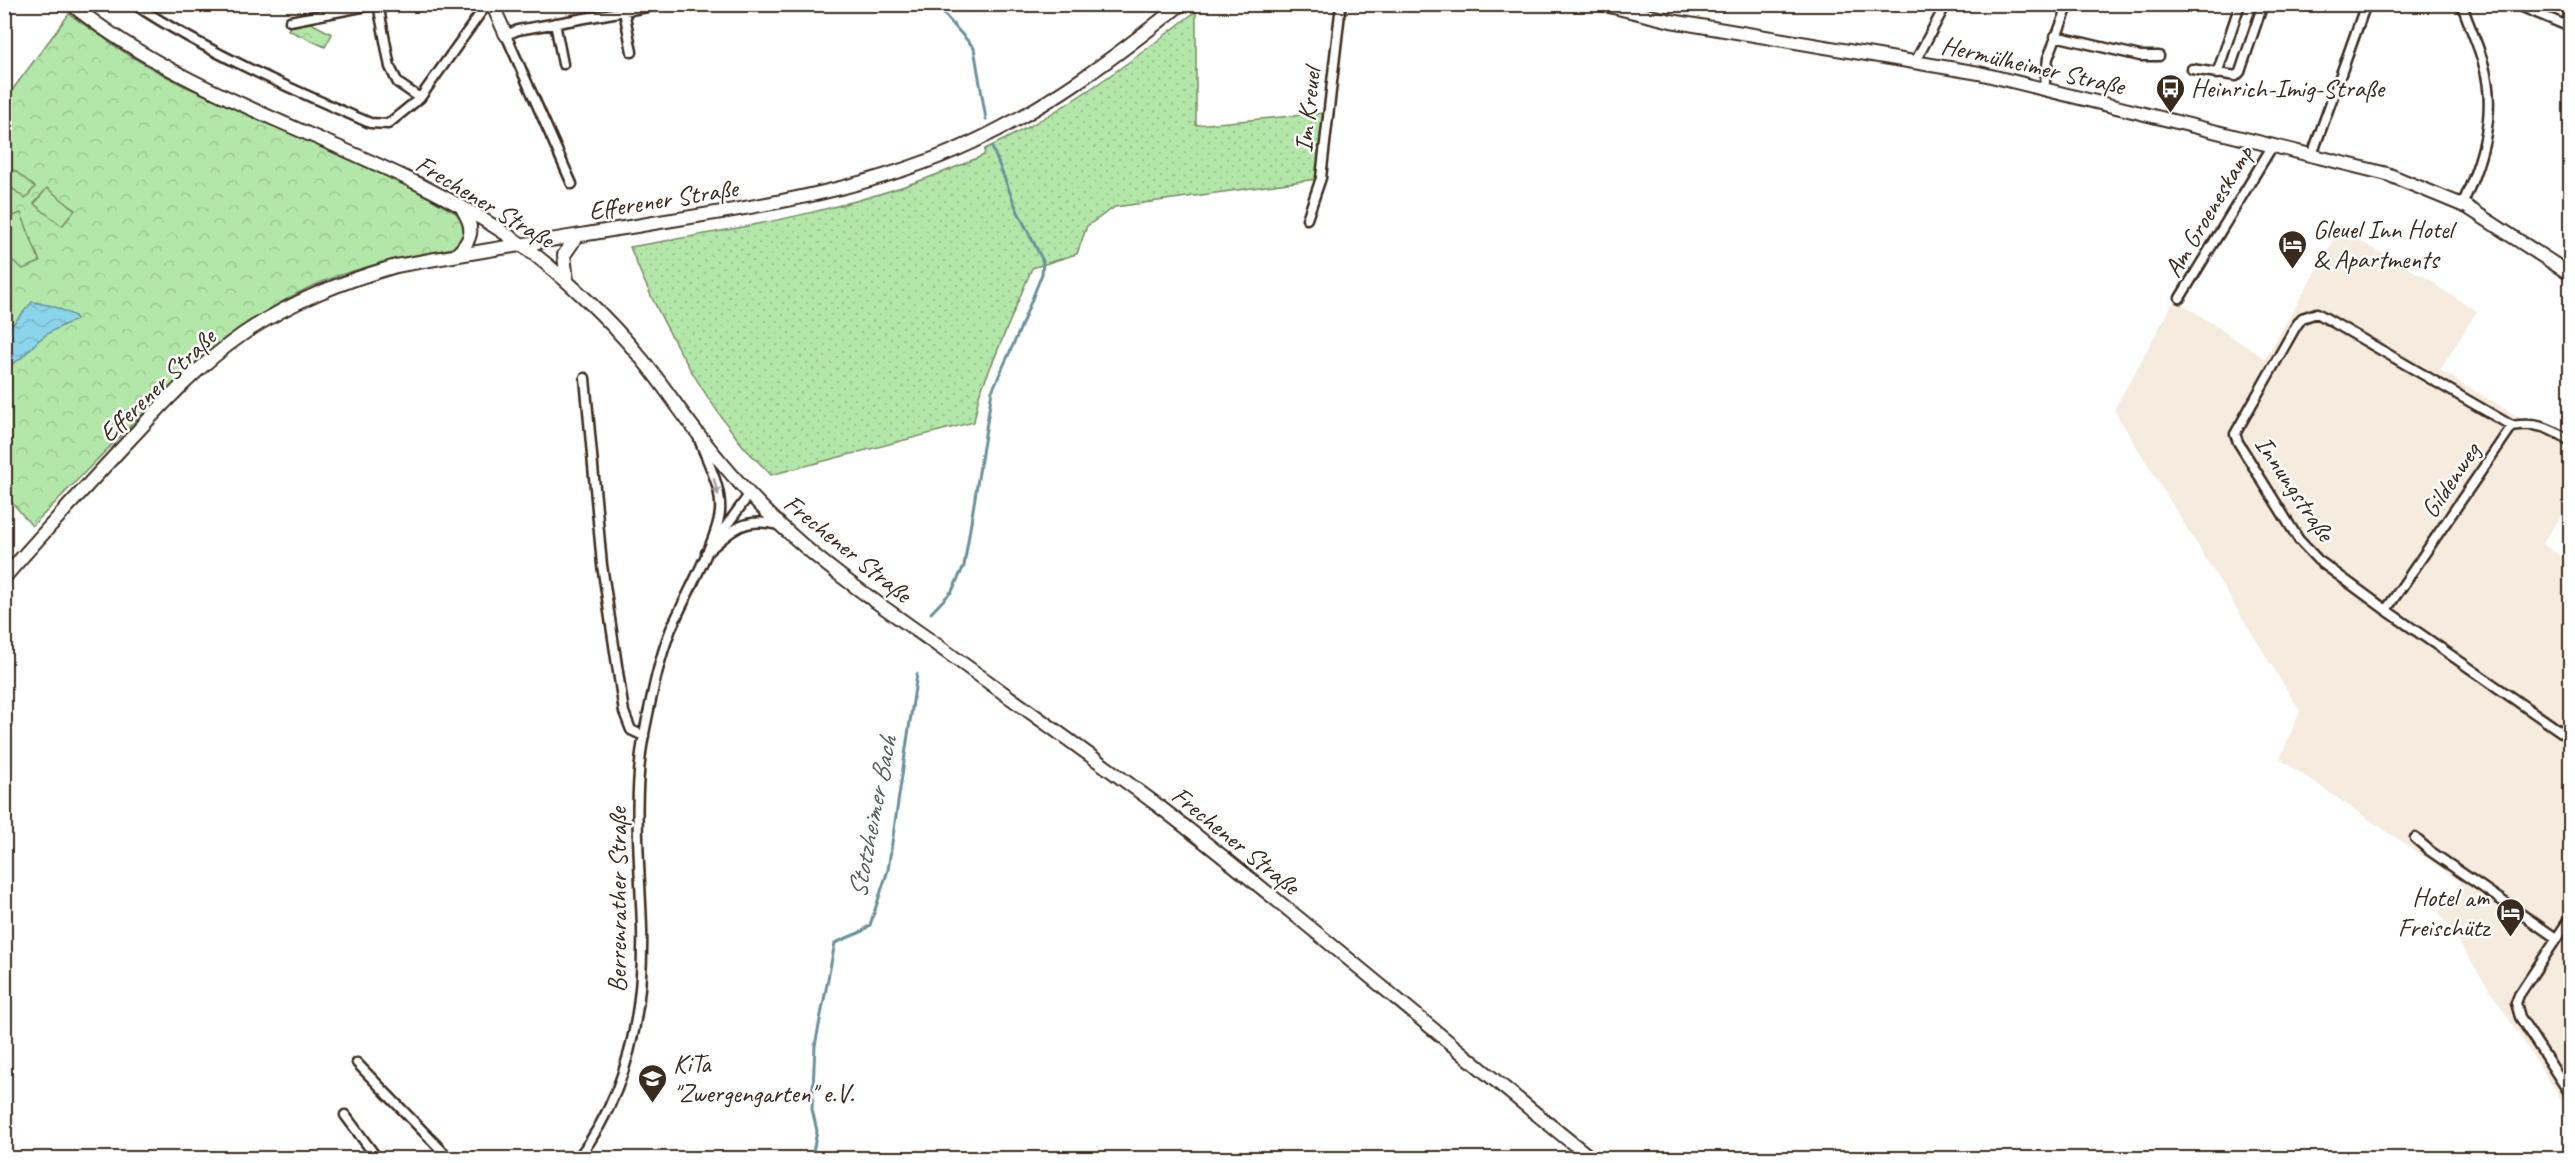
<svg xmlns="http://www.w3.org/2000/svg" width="2575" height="1163" font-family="Caveat,sans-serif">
<defs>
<pattern id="grass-dots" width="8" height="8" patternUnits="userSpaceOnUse" patternTransform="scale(1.5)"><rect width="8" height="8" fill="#b3e7a9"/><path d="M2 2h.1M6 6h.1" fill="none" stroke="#9bc691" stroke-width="1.8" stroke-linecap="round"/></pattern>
<pattern id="park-crowns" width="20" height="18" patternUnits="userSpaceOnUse" patternTransform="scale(1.5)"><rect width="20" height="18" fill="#b3e7a9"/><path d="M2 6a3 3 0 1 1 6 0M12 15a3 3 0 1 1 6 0" fill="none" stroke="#9bc691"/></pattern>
<pattern id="water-waves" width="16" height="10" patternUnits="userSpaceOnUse" patternTransform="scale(1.5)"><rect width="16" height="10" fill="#8bd5ec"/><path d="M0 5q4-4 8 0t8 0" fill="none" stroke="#79b7ca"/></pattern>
</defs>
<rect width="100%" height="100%" fill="#fff"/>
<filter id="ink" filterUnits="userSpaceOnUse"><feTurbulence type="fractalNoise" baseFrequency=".0167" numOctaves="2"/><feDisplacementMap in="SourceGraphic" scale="12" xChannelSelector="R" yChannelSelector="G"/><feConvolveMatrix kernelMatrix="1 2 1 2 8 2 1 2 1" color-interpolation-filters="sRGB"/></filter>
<g filter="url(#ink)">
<path fill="#f5ebde" d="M2340 230 2437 284 2436 286 2477 311 2440 370 2570 448V503L2542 544 2570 562V1113L2439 912 2461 882 2280 759 2300 711 2114 410 2175 299 2265 359Z"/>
<path fill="url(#grass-dots)" stroke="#778864" stroke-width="1.5" d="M1196 11V125L1323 113 1317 179 1115 207 1087 226 1077 254 1032 268 979 395 974 422 771 475C761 464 748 453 739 441 695 384 656 314 630 247 751 227 872 206 984 155L985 149C1062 113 1130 63 1196 11Z"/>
<path fill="url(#park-crowns)" stroke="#778864" stroke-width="1.5" d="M69 14 130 56 182 85 397 180 456 213C468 222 466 233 460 245L453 248C403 258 355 266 308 288 204 338 114 445 32 526L5 494 4 101Z
M309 22 332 34 325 47 288 30 290 26Z"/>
<path fill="#b3e7a9" stroke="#778864" stroke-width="1.5" d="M14 170 35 187 25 199 5 182Z
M47 188 75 210 62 226 34 204Z
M21 213 40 262 23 269 8 257H4L5 219Z"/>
<path fill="url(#water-waves)" stroke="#6b919a" stroke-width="1.5" d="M32 302 53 306 75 316 76 320C63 325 49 331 38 341 26 352 21 362 5 367V328L14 323Z"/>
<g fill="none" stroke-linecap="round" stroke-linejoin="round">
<path stroke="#6b919a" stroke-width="3" d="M935 4 974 48 986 119
M931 613 952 591 964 566 992 391 1018 334 1042 274 1043 261 1017 210 992 147
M812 1158 817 1131 812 1109 815 1046 835 943 861 932 870 925 888 870 917 674"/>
<defs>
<path id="street" d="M134 4C208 53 289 88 370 123L388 124 420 98 487 4
M378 4 390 67 398 83 420 98
M2462 4C2468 25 2479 45 2484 66 2497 114 2482 161 2462 205
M2515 4 2570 27
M624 11 632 52
M290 21 377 4
M555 23 563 64
M2055 36 2140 56H2159
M1915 62 1946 4
M2192 69 2236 76 2240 72 2263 4
M2217 74 2240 4
M2044 89 2048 58 2069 4
M2312 155 2366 4
M572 184 506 35 518 30 664 4
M1307 219 1321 178 1341 4
M2180 298 2273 145
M585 378 602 565 624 712 631 730 644 736
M2512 426 2317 313 2302 318 2296 326 2235 434 2238 442 2299 540 2318 560 2386 610 2570 738
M715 541 749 495
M706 553C731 531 743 516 778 525
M2386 610 2512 426C2537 422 2550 428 2570 441
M2415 838 2430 851 2556 938
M2570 918 2519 995 2516 1003 2520 1017 2570 1094
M357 1063 449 1158
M345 1115 377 1158
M578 1158C629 1092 644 1010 642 928 640 863 632 798 644 734 651 700 658 661 671 629 684 599 717 541 720 512 722 486 707 462 699 439"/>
<path id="secondary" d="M71 4C205 113 382 145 522 245 563 275 609 319 641 358 662 383 679 410 699 435 731 476 766 514 805 547 847 583 892 613 937 645 1010 698 1084 750 1156 804 1304 918 1445 1042 1591 1158
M492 4 506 35
M1601 4 1671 21 1979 73 2387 174 2467 207 2570 274
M456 255C472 240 475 229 463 210
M567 281 564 255 577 236
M4 578C42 534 81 492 121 449 159 408 197 366 243 334 292 301 341 282 396 266 486 250 576 236 666 221 770 205 877 187 973 142 1048 107 1117 56 1181 4"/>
</defs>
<use href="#street" stroke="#3b2a1e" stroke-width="13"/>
<use href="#secondary" stroke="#3b2a1e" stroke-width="16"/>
<use href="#street" stroke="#fff" stroke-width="8"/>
<use href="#secondary" stroke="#fff" stroke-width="12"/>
</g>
<defs><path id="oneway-solid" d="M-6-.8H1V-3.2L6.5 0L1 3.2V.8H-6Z" transform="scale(1.5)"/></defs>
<use fill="#a79f9a" href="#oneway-solid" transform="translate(716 487) rotate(75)"/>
</g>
<defs>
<symbol id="bus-pin" viewBox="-11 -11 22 30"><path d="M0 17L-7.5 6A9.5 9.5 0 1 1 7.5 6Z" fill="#3b2a1e" stroke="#fff"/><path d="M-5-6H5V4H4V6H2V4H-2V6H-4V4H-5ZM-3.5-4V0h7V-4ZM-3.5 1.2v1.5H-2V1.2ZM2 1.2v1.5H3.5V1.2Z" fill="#fff"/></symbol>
<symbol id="hotel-pin" viewBox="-11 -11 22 30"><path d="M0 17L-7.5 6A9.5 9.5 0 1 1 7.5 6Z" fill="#3b2a1e" stroke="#fff"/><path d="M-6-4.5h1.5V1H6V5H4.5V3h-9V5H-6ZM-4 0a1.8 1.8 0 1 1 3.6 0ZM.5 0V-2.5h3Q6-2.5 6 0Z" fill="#fff"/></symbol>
<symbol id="school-pin" viewBox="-11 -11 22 30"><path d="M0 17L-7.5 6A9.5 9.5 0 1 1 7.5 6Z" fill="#3b2a1e" stroke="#fff"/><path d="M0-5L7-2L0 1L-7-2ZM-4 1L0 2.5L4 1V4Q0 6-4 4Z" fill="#fff"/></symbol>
</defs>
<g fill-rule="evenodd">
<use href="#bus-pin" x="2154" y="72" width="33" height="45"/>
<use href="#hotel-pin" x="2276" y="228" width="33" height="45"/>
<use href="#hotel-pin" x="2494" y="896" width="33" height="45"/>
<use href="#school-pin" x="636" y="1062" width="33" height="45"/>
</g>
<g text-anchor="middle" stroke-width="5" stroke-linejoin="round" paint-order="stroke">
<g font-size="26" fill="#3b2a1e" stroke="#fff">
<text transform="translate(2033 65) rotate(13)" y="9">Hermülheimer Straße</text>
<text transform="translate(1307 110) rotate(-84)" y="9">Im Kreuel</text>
<text transform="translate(663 199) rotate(-9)" y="9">Efferener Straße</text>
<text transform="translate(485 201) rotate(31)" y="9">Frechener Straße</text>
<text transform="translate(2208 211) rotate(-59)" y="9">Am Groeneskamp</text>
<text transform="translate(157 385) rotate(-44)" y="9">Efferener Straße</text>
<text transform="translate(2450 480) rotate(-56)" y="9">Gildenweg</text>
<text transform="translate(2295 488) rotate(56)" y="9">Innungstraße</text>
<text transform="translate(848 548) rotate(39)" y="9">Frechener Straße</text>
<text transform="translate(1236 840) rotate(39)" y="9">Frechener Straße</text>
<text transform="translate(617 900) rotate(-90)" y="9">Berrenrather Straße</text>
</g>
<g font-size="26" fill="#3b2a1e" stroke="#fff" text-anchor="start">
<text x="2191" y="97">Heinrich-Imig-Straße</text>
<text x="2313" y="238">Gleuel Inn Hotel<tspan x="2313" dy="30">&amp; Apartments</tspan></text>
<text x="2489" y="906" text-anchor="end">Hotel am<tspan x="2489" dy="30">Freischütz</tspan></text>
<text x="673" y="1072">KiTa<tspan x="673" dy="30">"Zwergengarten" e.V.</tspan></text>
</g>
<g font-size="27" font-style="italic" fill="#535d5c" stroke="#fff">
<text transform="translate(872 817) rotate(-79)" y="9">Stotzheimer Bach</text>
</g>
</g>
<rect width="2575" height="1163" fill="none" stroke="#fff" stroke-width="24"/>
<rect x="12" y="12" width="2551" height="1139" fill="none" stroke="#3b2a1e" stroke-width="2" filter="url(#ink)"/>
</svg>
